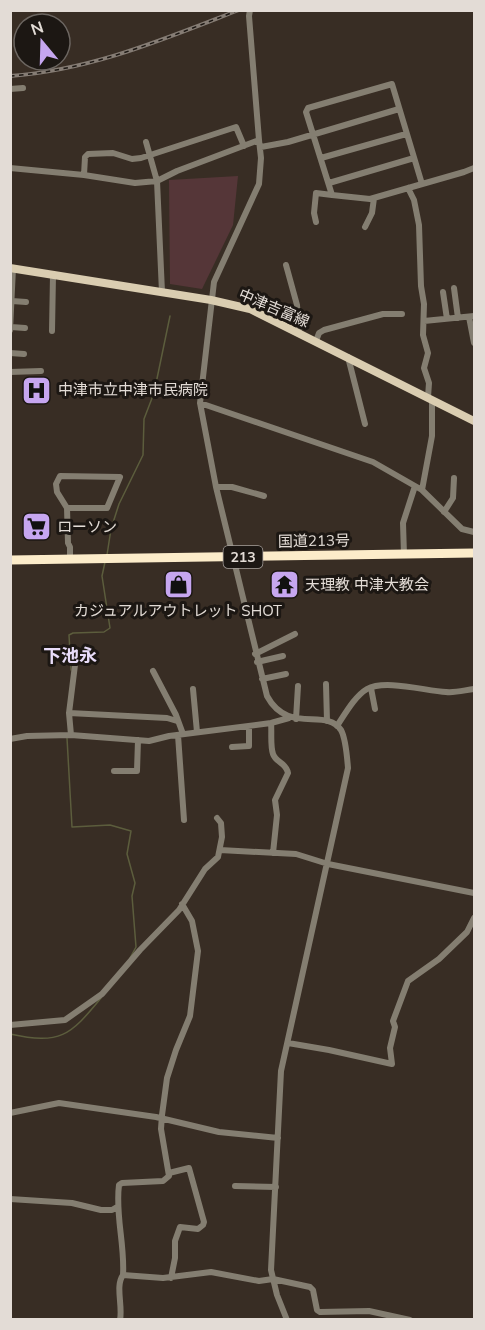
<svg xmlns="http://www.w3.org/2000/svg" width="485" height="1330" font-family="Mulish,'Noto Sans JP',sans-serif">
<rect width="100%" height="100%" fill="#382d24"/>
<path fill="#553638" d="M238 176 233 225 202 289 170 284 169 180Z"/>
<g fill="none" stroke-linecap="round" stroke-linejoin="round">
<path stroke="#5c5d3d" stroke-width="1.5" d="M107 555 111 529 119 504 143 455 144 419 154 393 170 316
M71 670 69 635 73 633 104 632 110 628 102 576 105 562
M67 738 72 827 110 825 131 831 127 854 135 883 132 896 136 947 130 958
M10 1034C60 1045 70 1036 101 998"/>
<path stroke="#847e71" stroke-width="6" d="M250 10 249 16 259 140 261 158 259 184 214 282 200 403 216 487 267 696C288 735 326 707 341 730 346 739 347 757 348 768L281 1071 271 1270 277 1295 287 1320
M10 89 23 88
M146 142 157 181 177 171 259 140
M261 147 288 142 399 109
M321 158 406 134
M10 168 84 175 135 183 157 181 162 292
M84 175 85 157 88 154 113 153 132 159 141 158 236 127 244 146
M329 183 414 158
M422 184 392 84 308 108 306 112 332 195 370 199 464 172 474 168
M408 188 414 200 419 225 421 286 424 304 423 335 428 353 424 368 429 383 428 397
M316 222 314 213 316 193 332 195
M365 227 372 213 374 198
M286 265 297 305 299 333
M454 288 458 318
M443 292 447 319
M12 301 26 302
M469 317 474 343
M424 321 474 316
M11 327 25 328
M10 330 13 268
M52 331 53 275
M316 341 319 333 324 330 383 314H402
M10 353 24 354
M348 357 365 424
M10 372 41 371
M200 403 373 462 422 490 462 529 474 532
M216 487H232L264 496
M422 490 432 436V400
M67 508H107L120 477 60 476 56 484 57 492 67 508 68 543 70 547V559
M444 512 453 498 454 478
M404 555 403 523 415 486
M255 654 295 634
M257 662 283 656
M153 671 176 715 183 734
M262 679 286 674
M326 684 327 721
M371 688 375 709
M193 689 197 732
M69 713 75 665
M296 719 298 686
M271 723C272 732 270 745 273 754 276 763 286 762 288 773L275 800 277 815 273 853
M337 726C345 714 355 696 367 689 385 679 426 691 446 692 456 693 465 690 474 689
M71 735 69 713 167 718 177 721
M178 735 184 820
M10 739 27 736 71 735 149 741 169 736 271 723 289 718
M232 747 249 746V726
M114 771H137L138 740
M220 850 296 854 328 864 474 893
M10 1025 65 1020 102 994 140 950 179 910 205 869 218 857 222 837 221 823 217 818
M288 1043 329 1050 392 1064 390 1048 395 1027 393 1021 408 981 439 959 467 932 474 918
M10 1113 59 1103 156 1117 219 1132 278 1138
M169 1173 189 1168 204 1222 203 1225 198 1229 180 1227 175 1241V1258L171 1278
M235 1186 276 1187
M10 1199 72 1203 101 1210H112L117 1207
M123 1275C125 1244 115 1215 119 1185L122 1183 163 1181 169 1176 161 1129 162 1115 167 1078 176 1050 190 1016 198 951 192 921 182 904
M120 1320C123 1306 115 1286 123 1275L163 1278 211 1272 259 1281 273 1279 310 1287 313 1290 317 1310 320 1312 369 1311 410 1320"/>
<path stroke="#dacdb1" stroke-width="8" d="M10 268 211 300 250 309 474 421"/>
<path stroke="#fcecca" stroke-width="9" d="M10 560 474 553"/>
<defs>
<path id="rail" d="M10 76C92 70 164 39 239 10"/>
</defs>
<use href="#rail" stroke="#857c74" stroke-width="4"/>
<use href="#rail" stroke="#1c1713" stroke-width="1.5" stroke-dasharray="4.5" stroke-linecap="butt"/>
</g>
<defs>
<symbol id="hospital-square" viewBox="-11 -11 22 22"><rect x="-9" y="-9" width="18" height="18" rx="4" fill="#c6a6f0" stroke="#1c1713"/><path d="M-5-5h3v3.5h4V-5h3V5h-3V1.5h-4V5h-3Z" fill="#111"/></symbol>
<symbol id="supermarket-square" viewBox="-11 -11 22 22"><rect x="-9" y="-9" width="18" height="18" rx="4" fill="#c6a6f0" stroke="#1c1713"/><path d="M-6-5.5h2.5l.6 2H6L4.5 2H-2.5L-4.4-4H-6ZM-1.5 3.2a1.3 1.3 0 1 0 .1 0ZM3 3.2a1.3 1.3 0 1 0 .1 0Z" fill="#111"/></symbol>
<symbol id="shop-square" viewBox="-11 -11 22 22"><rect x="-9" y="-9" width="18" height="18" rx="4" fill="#c6a6f0" stroke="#1c1713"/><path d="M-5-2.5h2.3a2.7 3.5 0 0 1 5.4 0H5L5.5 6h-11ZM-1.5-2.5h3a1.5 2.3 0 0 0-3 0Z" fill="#111"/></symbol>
<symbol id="temple-square" viewBox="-11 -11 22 22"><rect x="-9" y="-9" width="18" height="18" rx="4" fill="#c6a6f0" stroke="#1c1713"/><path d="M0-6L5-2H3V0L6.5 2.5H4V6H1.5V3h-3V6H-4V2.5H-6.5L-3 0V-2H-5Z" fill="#111"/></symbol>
</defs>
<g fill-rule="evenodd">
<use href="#hospital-square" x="20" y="374" width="33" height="33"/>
<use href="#supermarket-square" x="20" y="510" width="33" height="33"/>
<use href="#shop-square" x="162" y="568" width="33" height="33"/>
<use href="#temple-square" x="268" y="568" width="33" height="33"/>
</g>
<g text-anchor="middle" stroke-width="6" stroke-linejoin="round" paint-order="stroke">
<rect fill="#1c1713" stroke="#a7a19c" stroke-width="1.5" x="223.5" y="546" width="39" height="22" rx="4.5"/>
<g font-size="14" font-weight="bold" fill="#e3dcd6">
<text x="243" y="562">213</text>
</g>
<g font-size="15" fill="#e3dcd6" stroke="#1c1713">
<text transform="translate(274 308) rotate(23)" y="5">中津吉富線</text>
<text transform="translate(314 541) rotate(-1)" y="5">国道213号</text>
</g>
<g font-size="15" fill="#e3dcd6" stroke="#1c1713" text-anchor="start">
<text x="58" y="395">中津市立中津市民病院</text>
<text x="57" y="532">ローソン</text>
<text x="305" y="590">天理教 中津大教会</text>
<text x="178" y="616" text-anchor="middle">カジュアルアウトレット SHOT</text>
</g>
<g font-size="18" font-weight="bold" fill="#e8dcf9" stroke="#1c1713">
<text x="70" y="662">下池永</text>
</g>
</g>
<rect width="485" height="1330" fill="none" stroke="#e3dcd6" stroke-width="24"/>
<g transform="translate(42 42) rotate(341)"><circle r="28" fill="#1c1713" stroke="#6c6661" stroke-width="1.5"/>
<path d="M0-4.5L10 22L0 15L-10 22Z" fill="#c6a6f0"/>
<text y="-9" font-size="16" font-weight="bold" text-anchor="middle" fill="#e3dcd6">N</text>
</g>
</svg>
